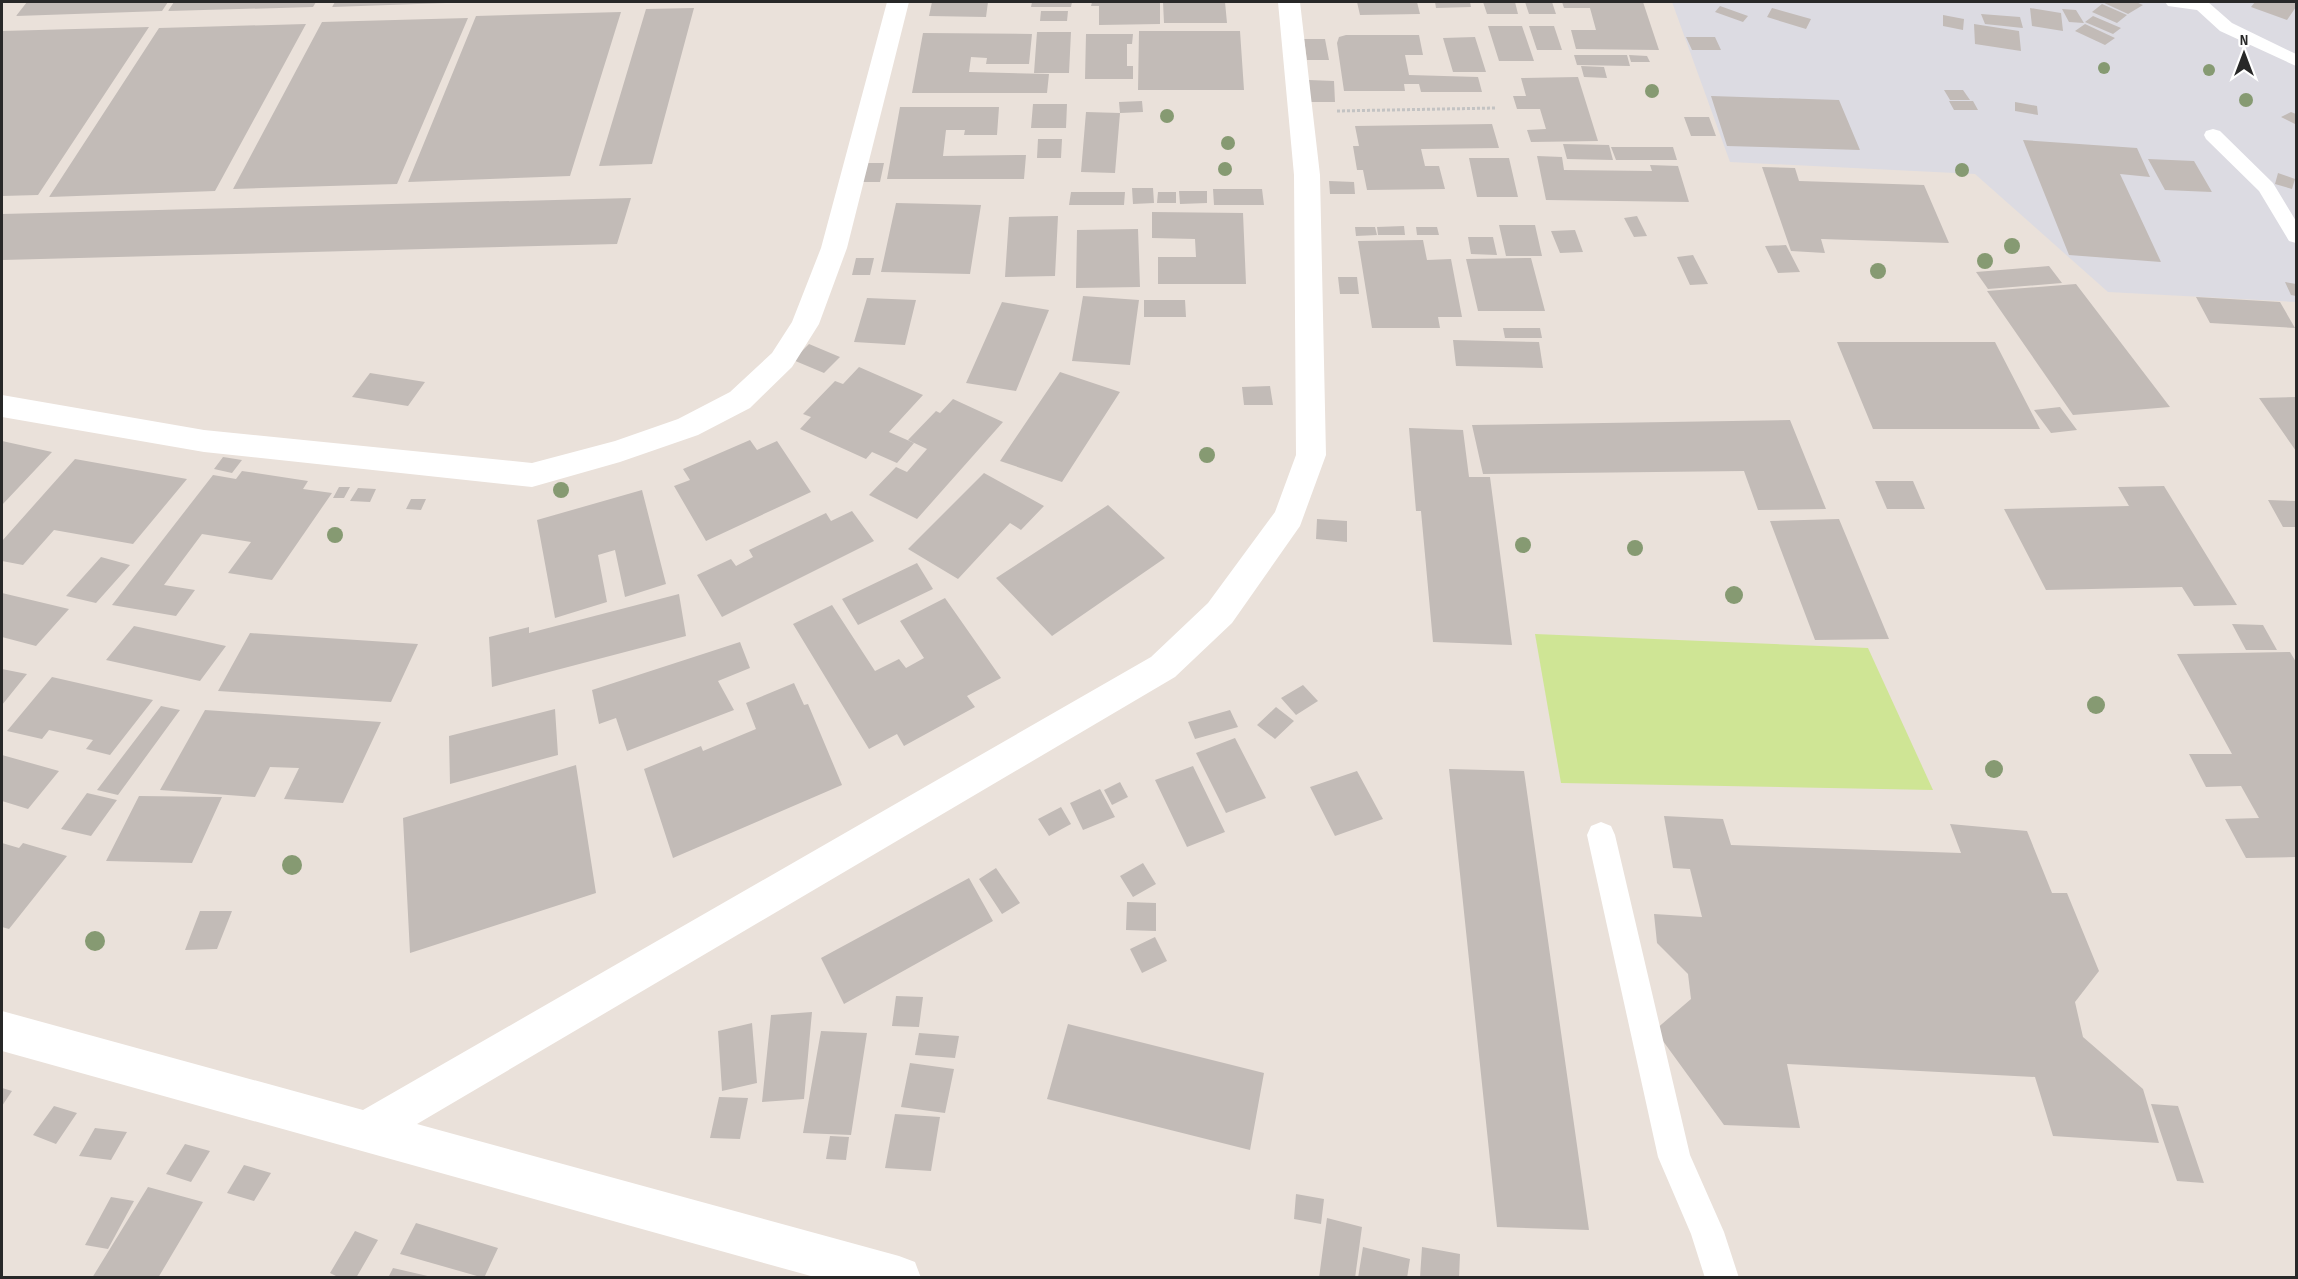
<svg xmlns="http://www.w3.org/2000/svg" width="2298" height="1279" font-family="'Sofia Sans Condensed',sans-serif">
<rect width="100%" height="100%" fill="#eae1da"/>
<path fill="#dcdbe2" d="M1672 2H2296V302L2108 292 1975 174 1730 162Z"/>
<path fill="#cfe595" d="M1535 634 1868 648 1933 790 1561 783Z"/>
<path fill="#c2bbb7" d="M27 2H168L162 11 16 16Z
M174 2H316L313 7 168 11Z
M335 2H445L446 3 332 7Z
M932 2H988L986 17 929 16Z
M1032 2H1072L1071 7H1031Z
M1092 2H1160V24L1099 25V6H1091Z
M1163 2H1225L1227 23H1164Z
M1357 2H1417L1420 14 1360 15Z
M1435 2H1470L1471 7 1436 8Z
M1483 2H1515L1518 14H1487Z
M1525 2H1552L1556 14H1529Z
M1562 2H1643L1659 50 1576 49 1571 30H1596L1590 8H1564Z
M2102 2H2136L2143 5 2128 14Z
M2255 2H2295L2296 7 2287 20 2251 7Z
M2102 4 2127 15 2117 23 2092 12Z
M1720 6 1748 16 1743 22 1715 12Z
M694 8 652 164 599 166 646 9Z
M1772 8 1811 19 1806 29 1767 17Z
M2030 8 2061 13 2063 31 2032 26Z
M2062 9 2076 10 2084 23 2069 22Z
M1041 11H1068L1067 21H1040Z
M621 12 570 176 408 182 476 16Z
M1981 14 2020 17 2023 28 1985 24Z
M1943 15 1964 19 1963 30 1943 26Z
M2093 16 2121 28 2113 34 2085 22Z
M468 18 397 184 233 189 322 22Z
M306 24 215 191 49 197 159 28Z
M1974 24 2019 31 2021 51 1975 44Z
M2085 24 2115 38 2105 45 2075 31Z
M1488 26H1522L1534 61H1499Z
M1529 26H1554L1562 50H1537Z
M149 27 38 195 2 196V31Z
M1139 31H1240L1244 90H1138Z
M1037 32H1071L1069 73H1034Z
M923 33 1032 34 1029 64H986L987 58 971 57 969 72 1049 74 1047 93H912Z
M1086 34H1133L1132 44H1127V66H1133V79H1085Z
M1346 35H1419L1423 55H1405L1409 75 1478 77 1482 92H1421L1419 84H1404L1405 91H1344L1337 43 1339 37Z
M1475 37 1486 72H1453L1443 38Z
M1686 37H1715L1721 50H1692Z
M1304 39H1325L1329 60H1307Z
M1574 55H1627L1630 66 1577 65Z
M1629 55 1647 56 1650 62H1631Z
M1581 66 1604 67 1607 78 1584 77Z
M1578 77 1598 141 1531 142 1527 130 1546 129 1540 109H1517L1513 96H1526L1521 78Z
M1309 80 1334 81 1335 102H1310Z
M1944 90H1963L1970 100H1950Z
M1711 96 1839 100 1860 150 1727 146Z
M1142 101 1143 112 1120 113 1119 102Z
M1949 101H1973L1978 110H1954Z
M2015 102 2037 106 2038 115 2015 111Z
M1033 104H1067L1066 128H1031Z
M900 107H999L997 135H964L965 130H946L943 156 1026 155 1024 179H887Z
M1086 112 1120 113 1115 173 1081 172Z
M2291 112 2296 114 2295 124 2281 117Z
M1684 117H1709L1716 136H1691Z
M1492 124 1499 148 1421 149 1425 166H1439L1445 189 1367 190 1363 170H1357L1353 146H1359L1355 126Z
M1038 139H1062L1061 158H1037Z
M2023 140 2137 148 2150 177 2120 174 2161 262 2069 255Z
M1563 144 1609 145 1613 160 1567 159Z
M1611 147H1673L1677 160H1616Z
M1537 156 1562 157 1564 170 1652 171 1650 165 1678 166 1689 202 1546 200Z
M1469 158H1509L1518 197H1477Z
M2148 159 2194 161 2212 192 2165 190Z
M863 163H884L880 182H860Z
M1762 167 1795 168 1799 181 1924 185 1949 243 1821 239 1825 253 1791 251Z
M2278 173 2295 179 2292 189 2275 184Z
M1329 181 1354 182 1355 194H1330Z
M1132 188H1153L1154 203 1133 204Z
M1213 189H1262L1264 205H1214Z
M1179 191H1207V203L1180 204Z
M1071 192H1125L1124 205H1069Z
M1158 192H1176V203H1157Z
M631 198 617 244 2 260V214Z
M896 203 981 205 970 274 881 272Z
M1152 212 1243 213 1246 284H1158V257H1196L1195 239 1152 238Z
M1058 216 1055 276 1005 277 1009 217Z
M1637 216 1647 236 1634 237 1624 218Z
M1499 225H1535L1542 256H1506Z
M1404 226 1405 235H1378L1377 227Z
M1355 227H1375L1377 235 1356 236Z
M1416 227H1437L1439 235H1417Z
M1138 229 1140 287 1076 288 1077 230Z
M1575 230 1583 252 1560 253 1551 231Z
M1468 237H1493L1497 255 1471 254Z
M1423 240 1427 260 1451 259 1462 317H1438L1440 328H1372L1358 241Z
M1786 245 1800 272 1778 273 1765 246Z
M1693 255 1708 284 1690 285 1677 257Z
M856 258H874L870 275H852Z
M1531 258 1545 311H1478L1466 259Z
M2049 266 2062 283 1988 289 1976 272Z
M1338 277H1357L1359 294H1340Z
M2285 282 2296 284V296L2291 295Z
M2076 284 2170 407 2073 415 1987 291Z
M1083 296 1139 300 1130 365 1072 361Z
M2196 297 2280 302 2295 328 2210 323Z
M867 298 916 300 905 345 854 342Z
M1144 300H1185L1186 317H1144Z
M1002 302 1049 310 1016 391 966 383Z
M1503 328H1540L1542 338H1505Z
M1453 340 1539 342 1543 368 1456 366Z
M1837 342H1995L2040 429H1873Z
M809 344 840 357 824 373 793 360Z
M859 367 923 395 889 432 914 443 897 463 872 452 866 459 800 429 811 417 803 414 835 381 843 384Z
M1060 372 1120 392 1062 482 1000 461Z
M370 373 425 382 408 406 352 397Z
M1270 386 1273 405H1244L1242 387Z
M2296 397V451L2259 398Z
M953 399 1003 422 917 519 869 495 896 467 907 472 927 449 908 440 936 411 940 413Z
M2060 407 2077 430 2051 433 2034 410Z
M1790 420 1826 509 1758 510 1744 471 1483 474 1472 425Z
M1409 428 1463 430 1469 477H1490L1512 645 1433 642 1421 511H1416Z
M750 440 757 450 777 441 811 492 706 541 674 486 690 480 683 469Z
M2 441 52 452 2 505Z
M223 457 242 460 232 473 214 469Z
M75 459 187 479 133 544 54 530 23 565 2 561V541Z
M242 471 308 481 303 489 332 493 272 580 228 573 251 542 202 534 164 585 195 590 176 616 112 605 213 475 236 479Z
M984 473 1044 506 1021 530 1010 523 958 579 908 549Z
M1875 481H1913L1925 509H1887Z
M2164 486 2237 605 2194 606 2182 587 2046 590 2004 509 2129 506 2118 487Z
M339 487H350L344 498H333Z
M358 488 376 489 370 502 350 501Z
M642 490 666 584 625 597 615 550 598 555 607 602 555 618 537 520Z
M411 499H426L421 510 406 509Z
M2268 500 2296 501V527H2283Z
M1108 505 1165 558 1052 636 996 578Z
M852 511 874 541 722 617 697 575 731 559 736 566 753 557 749 550 826 513 831 521Z
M1317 519 1347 521V542L1316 539Z
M1839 519 1889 639 1815 640 1770 521Z
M101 557 130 565 96 603 66 596Z
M917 563 933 589 858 625 842 599Z
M2 593 69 609 36 646 2 637Z
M679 594 686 636 492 687 489 637 529 627V633Z
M945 598 1001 678 967 696 975 707 904 746 897 734 869 749 793 624 832 605 875 671 899 659 906 668 924 658 900 621Z
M2232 624 2263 625 2277 650H2246Z
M134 626 226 646 200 681 106 660Z
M250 633 418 644 391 702 218 691Z
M740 642 750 668 718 681 734 710 627 751 616 718 599 724 592 690Z
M2290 652 2296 662V857L2246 858 2225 819 2259 818 2241 786 2206 787 2189 754H2232L2177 654Z
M2 669 27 674 2 705Z
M52 677 153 700 110 755 86 749 93 740 49 730 42 739 7 731Z
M794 683 804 705 808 704 842 785 673 858 644 769 701 746 703 751 756 729 746 703Z
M1303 685 1318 701 1296 715 1281 698Z
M161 706 180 710 118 795 97 790Z
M1276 707 1294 721 1275 739 1257 725Z
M555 709 558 755 450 784 449 736Z
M205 710 381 722 343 803 284 799 299 768 270 767 255 797 160 790Z
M1230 710 1238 727 1195 739 1188 722Z
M1235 738 1266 798 1226 813 1196 753Z
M2 755 59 771 28 809 2 801Z
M576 765 596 893 410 953 403 818Z
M1193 766 1225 832 1187 847 1155 780Z
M1449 769 1524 771 1589 1230 1497 1227Z
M1357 771 1383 819 1335 836 1310 787Z
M1120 782 1128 797 1112 805 1104 790Z
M1100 789 1115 817 1083 830 1070 803Z
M87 793 117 800 91 836 61 829Z
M139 796 222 797 192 863 106 861Z
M1061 807 1071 824 1049 836 1038 819Z
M1664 816 1723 819 1731 845 1961 853 1950 824 2027 831 2052 893H2067L2099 971 2075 1002 2083 1037 2143 1089 2159 1143 2053 1136 2035 1077 1787 1064 1800 1128 1724 1125 1655 1030 1691 999 1688 974 1657 943 1654 914 1702 917 1690 869 1673 868Z
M2 843 19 848 23 843 67 856 9 929 2 927Z
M1143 863 1156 884 1133 897 1120 876Z
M996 868 1020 903 1002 914 979 879Z
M969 878 993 921 844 1004 821 958Z
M1127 902 1156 903V931L1126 930Z
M200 911H232L217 949 185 950Z
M1155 937 1167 961 1142 973 1130 949Z
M896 996 923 997 919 1027 892 1026Z
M812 1012 804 1099 762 1102 771 1015Z
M752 1023 757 1083 722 1091 718 1031Z
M1068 1024 1264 1073 1250 1150 1047 1099Z
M821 1031 867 1033 851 1135 803 1133Z
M919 1033 959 1036 955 1058 915 1055Z
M910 1063 954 1069 945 1113 901 1107Z
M2 1088 12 1091 2 1106Z
M719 1097 748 1098 740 1139 710 1138Z
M2151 1104 2178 1106 2204 1183 2177 1181Z
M54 1106 77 1113 56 1144 33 1135Z
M895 1114 940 1117 931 1171 885 1168Z
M95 1128 127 1132 111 1160 79 1156Z
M830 1136 849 1137 846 1160 826 1159Z
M185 1144 210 1151 191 1182 166 1174Z
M244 1165 271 1173 254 1201 227 1193Z
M148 1187 203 1202 158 1278H92Z
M1296 1194 1324 1199 1321 1224 1294 1219Z
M111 1197 134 1201 108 1249 85 1245Z
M1327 1218 1362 1227 1355 1278H1319Z
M416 1223 498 1248 484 1278 400 1254Z
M355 1231 378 1240 356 1278H340L330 1273Z
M1363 1247 1410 1259 1407 1278H1358Z
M1422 1247 1460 1254 1459 1278H1420Z
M393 1268 432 1277V1278H388Z"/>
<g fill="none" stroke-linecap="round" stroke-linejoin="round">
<path stroke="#c3c3c3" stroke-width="3" stroke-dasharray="3 2" stroke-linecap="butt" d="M1337 111 1495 108"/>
<path fill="#fff" fill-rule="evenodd" d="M2165 2H2208L2232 23 2296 54V66L2220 31 2197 10 2168 6Z
M2213 129 2220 131 2273 183 2296 221V243L2289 241 2259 191 2206 139 2204 135 2206 131Z
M1601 822 1611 826 1615 835 1690 1155 1724 1232 1739 1278H1705L1691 1234 1658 1157 1587 835 1591 826Z"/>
<path fill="#fff" fill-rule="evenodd" d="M887 2H909L847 248 819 324 792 367 750 408 698 435 620 462 532 487 204 452 2 417V395L204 430 532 463 615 441 678 419 730 392 772 353 792 322 821 248Z
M1278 2H1300L1320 175 1326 455 1300 526 1232 623 1175 677 417 1124 899 1256 915 1262 921 1278H818L2 1051V1011L363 1110 1151 657 1208 603 1275 512 1296 455 1294 175Z"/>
</g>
<g fill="#869a72">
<circle cx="2104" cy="68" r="6"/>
<circle cx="2209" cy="70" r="6"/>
<circle cx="1652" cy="91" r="7"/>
<circle cx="2246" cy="100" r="7"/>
<circle cx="1167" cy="116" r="7"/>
<circle cx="1228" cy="143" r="7"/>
<circle cx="1225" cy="169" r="7"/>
<circle cx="1962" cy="170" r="7"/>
<circle cx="2012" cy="246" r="8"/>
<circle cx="1985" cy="261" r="8"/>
<circle cx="1878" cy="271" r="8"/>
<circle cx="1207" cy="455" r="8"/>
<circle cx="561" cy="490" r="8"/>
<circle cx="335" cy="535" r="8"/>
<circle cx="1523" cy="545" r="8"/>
<circle cx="1635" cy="548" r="8"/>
<circle cx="1734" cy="595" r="9"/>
<circle cx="2096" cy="705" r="9"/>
<circle cx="1994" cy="769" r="9"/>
<circle cx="292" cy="865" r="10"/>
<circle cx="95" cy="941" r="10"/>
</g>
<rect width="2298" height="1279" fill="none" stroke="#282828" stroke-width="6"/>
<g transform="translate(2244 54)" stroke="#ffffff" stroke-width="4.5" paint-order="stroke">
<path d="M0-4.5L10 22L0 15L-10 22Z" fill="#282828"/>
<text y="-9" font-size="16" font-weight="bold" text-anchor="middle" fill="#282828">N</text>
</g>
</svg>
